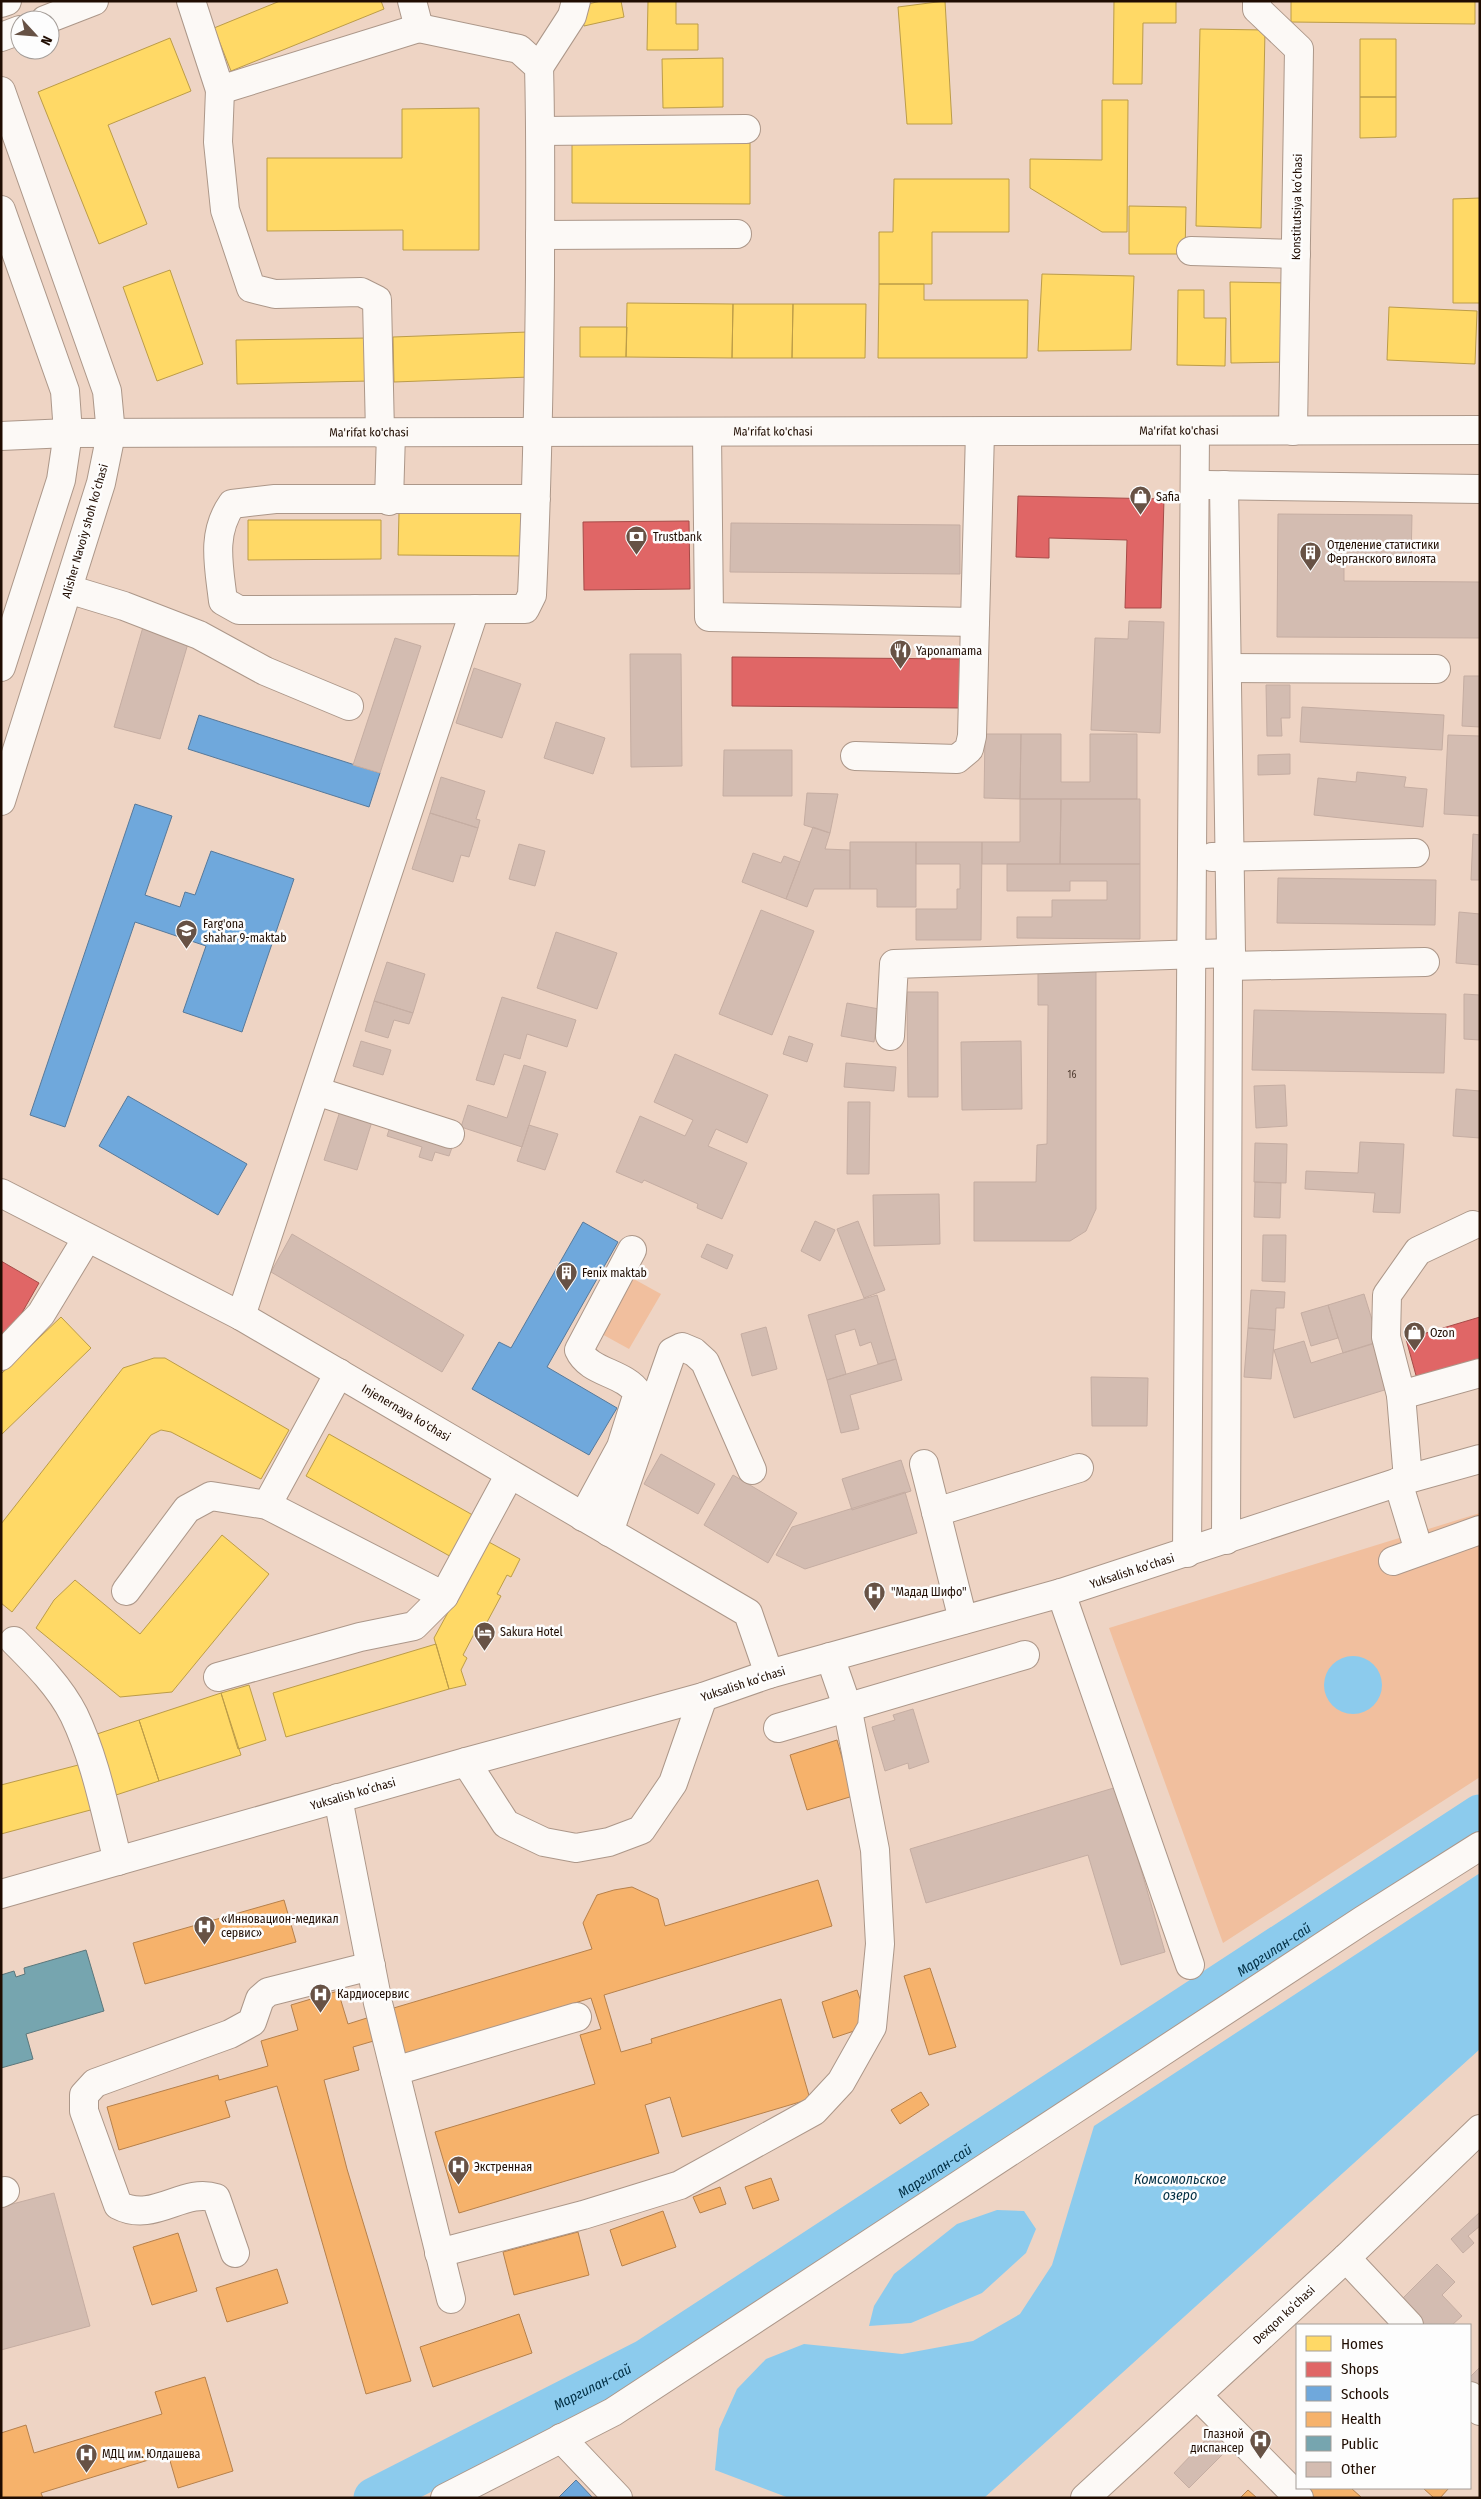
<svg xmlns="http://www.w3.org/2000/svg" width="1481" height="2499" font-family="'Fira Sans Condensed',sans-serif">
<rect width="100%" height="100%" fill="#eed4c4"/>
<path fill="#f1bf9e" d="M632 1278 661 1294 629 1349 600 1333Z
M1480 1513V1777L1223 1943 1109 1628Z"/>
<path fill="#8ccbed" d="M1324 1685a29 29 0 1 1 58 0a29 29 0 1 1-58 0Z
M1480 1873V2049L984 2498H789L715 2470 719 2429 737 2389 766 2359 804 2344 902 2354 973 2341 1020 2314 1052 2265 1094 2126Z
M997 2210 1024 2211 1036 2229 1026 2253 982 2293 911 2323 869 2326 874 2306 894 2274 957 2224Z"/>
<path fill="#ffd966" stroke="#bc9c48" d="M280 1H381L384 9 231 71 214 28Z
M601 1H621L624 17 584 26 579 6Z
M648 1H676V24H698V50H647Z
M945 1 952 124H907L898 7Z
M1114 1H1176V23H1143L1142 84H1113Z
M1291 1H1475V24L1291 22Z
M1200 29 1265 30 1261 228 1196 226Z
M170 38 191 91 108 125 147 224 99 244 38 92Z
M1360 39H1396V97H1360Z
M723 58V107L663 108 662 59Z
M1360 97H1396V137L1360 138Z
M1102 100H1128L1127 232H1102L1030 188V159L1102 160Z
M479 108V250H403V230L267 231V158H402V109Z
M572 143H750V204L572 203Z
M894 179H1009V232H932V284H879V232H893Z
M1480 198V303H1453V199Z
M1129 206 1186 207 1185 254H1129Z
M170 270 203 364 157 381 123 287Z
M1042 274 1134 276 1131 350 1038 351Z
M1230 282 1291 283 1289 362 1231 363Z
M879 284H924V300H1028L1027 358H878Z
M1178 290H1204V318H1226L1225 366 1177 365Z
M627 303 733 304 732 358 626 357Z
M733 304H793L792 358H732Z
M793 304H866L865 358H792Z
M1389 307 1477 311 1475 364 1387 360Z
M580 327H627L626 357H580Z
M528 332 530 377 394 382 393 337Z
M368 338 369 381 237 384 236 340Z
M399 512 528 513 527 556 398 555Z
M248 520H381V559L248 560Z
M61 1317 91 1348 1 1435V1374Z
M154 1358H165L289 1430 261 1479 171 1432 161 1430 151 1435 12 1612 1 1603V1524L123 1368Z
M329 1434 478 1518 455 1559 306 1476Z
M222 1535 269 1574 172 1692 120 1697 36 1628 54 1600 75 1580 140 1634Z
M487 1541 520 1559 511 1577 507 1575 497 1594 501 1596 479 1637 474 1634 463 1655 467 1658 461 1670 466 1685 449 1689 434 1638Z
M436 1644 449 1689 286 1737 273 1693Z
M249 1685 266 1740 238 1749 221 1693Z
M221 1693 241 1755 159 1781 139 1720Z
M139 1720 159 1781 116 1795 97 1734Z
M86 1763 98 1808 1 1834V1785Z"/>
<path fill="#e06666" stroke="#a64b48" d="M1018 496 1164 499 1161 608H1125L1127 540 1049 538V558L1016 557Z
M689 521 690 589 584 590 583 522Z
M732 657 962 659 961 708 732 706Z
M1 1261 39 1283 3 1346 1 1345Z
M1480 1317V1360L1417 1379 1406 1339Z"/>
<path fill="#6fa8dc" stroke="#57799a" d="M199 715 380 773 369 807 188 749Z
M135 804 172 816 145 895 180 907 185 892 195 895 211 851 294 879 242 1032 183 1012 206 946 135 922 65 1127 30 1115Z
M128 1096 247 1164 218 1215 99 1146Z
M583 1222 618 1242 547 1367 617 1408 589 1455 472 1389 499 1342 511 1348Z
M576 2480 593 2498H558Z"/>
<path fill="#f6b26b" stroke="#b6804b" d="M837 1740 853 1796 807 1810 790 1755Z
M818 1880 832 1926 604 1995 621 2052 652 2043 651 2039 781 1999 810 2099 682 2137 670 2097 645 2105 659 2153 459 2213 435 2132 595 2084 580 2035 601 2029 591 1998 401 2056 387 2010 592 1949 583 1923 597 1895 614 1890 632 1887 658 1899 665 1926Z
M284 1900 296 1942 145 1984 133 1943Z
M930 1968 956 2047 929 2055 904 1976Z
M857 1990 869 2026 833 2038 822 2002Z
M338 1991 348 2024 370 2017 377 2040 353 2047 359 2070 324 2080 347 2169 411 2381 366 2394 277 2086 225 2101 230 2117 119 2150 107 2107 218 2075 219 2080 268 2066 261 2041 298 2030 291 2005Z
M921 2092 929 2105 900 2124 891 2110Z
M771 2178 779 2200 753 2209 745 2187Z
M720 2187 726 2204 700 2213 693 2197Z
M663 2211 676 2247 622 2266 610 2230Z
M578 2232 589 2275 514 2295 503 2252Z
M178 2233 197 2291 152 2305 133 2247Z
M277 2269 288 2303 227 2322 216 2288Z
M519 2314 532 2353 433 2387 420 2347Z
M205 2377 233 2471 178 2488 168 2454 41 2493 43 2498H1V2433L26 2425 34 2453 162 2414 155 2392Z
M1302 2488H1351L1362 2498H1313Z
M1423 2488H1449L1440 2498H1434Z
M1248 2490 1257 2498H1240Z"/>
<path fill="#76a5af" stroke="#5c777b" d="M86 1950 104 2011 26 2034 33 2059 1 2068V1975L14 1971 16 1977 25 1974 24 1968Z"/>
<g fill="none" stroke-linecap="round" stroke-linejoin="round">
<path stroke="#8ccbed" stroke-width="41" id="s1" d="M374 2498 647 2359 1480 1815"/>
</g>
<path fill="#d3bcb1" stroke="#c5ada2" d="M1278 514 1412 515 1411 562 1344 561V581L1480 582V638L1277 637Z
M731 523 960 525V574L730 572Z
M1129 621 1164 622 1160 733 1091 730 1095 638 1128 639Z
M143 627 189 640 160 739 114 727Z
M395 638 421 646 380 773 353 765Z
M630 654H681L682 766 631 767Z
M474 668 521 684 502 738 456 723Z
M1464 676H1480V727L1462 726Z
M1266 685H1290V718H1281L1282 736H1267Z
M1302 707 1444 715 1442 750 1300 742Z
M556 722 605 738 593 774 544 758Z
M985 734H1021L1020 799 984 798Z
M1021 734H1061V782H1090V734H1137V799H1020Z
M1448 735 1480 736V816L1444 814Z
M724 750H792V796H723Z
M1290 754V774L1258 775V755Z
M1357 772 1406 777 1404 787 1427 789 1423 827 1314 815 1318 778 1356 782Z
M441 777 485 791 476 819 480 820 478 828 430 813Z
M807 793 838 794 830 833 804 825Z
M1020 799H1061L1060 864H982V842H1020Z
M1061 799H1140V864H1060Z
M430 813 478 828 469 857 461 855 453 882 412 869Z
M813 827 830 833 825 849 850 850V889H814L807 907 786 899Z
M1473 834 1480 835V880H1471Z
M850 842H916V907H877V889H850Z
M916 842H982L981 940H916V909H957V889H960V864H916Z
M519 844 545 851 535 886 509 879Z
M753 853 781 863 784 856 800 862 786 899 742 882Z
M1007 864H1140V939L1017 938V917H1052V900H1107V881H1070V891H1007Z
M1278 878 1436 880 1435 925 1277 923Z
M761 910 814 931 772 1035 719 1014Z
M1459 912 1480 914V965L1456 963Z
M556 932 617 953 597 1009 537 988Z
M387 962 425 974 413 1013 374 1001Z
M1038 966H1096V1209L1086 1231 1070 1241H974V1182H1036L1037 1145 1047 1144 1048 1005H1038Z
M907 992H938V1097H908Z
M1464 994 1480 995V1040L1464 1039Z
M502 997 576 1020 567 1047 527 1034 520 1059 504 1054 494 1085 476 1080Z
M374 1001 413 1013 409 1024 394 1020 388 1038 365 1031Z
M847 1003 879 1009 874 1042 841 1036Z
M1254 1010 1446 1014 1444 1073 1252 1070Z
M789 1036 813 1044 807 1062 783 1054Z
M361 1041 391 1050 383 1075 353 1066Z
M1021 1041 1022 1109 962 1110 961 1042Z
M675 1054 768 1095 747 1143 716 1129 708 1146 747 1163 722 1219 697 1208 698 1204 644 1180 642 1183 616 1172 640 1116 685 1136 693 1120 654 1102Z
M846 1063 896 1067 894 1091 844 1087Z
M524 1065 546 1072 522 1147 461 1127 468 1105 507 1118Z
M1285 1085 1287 1126 1256 1128 1254 1086Z
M1456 1089 1480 1091V1138L1453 1136Z
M848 1102H870L869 1174H847Z
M342 1105 374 1115 357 1170 324 1160Z
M392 1121 454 1142 449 1156 435 1152 432 1161 419 1157 422 1147 387 1136Z
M529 1125 558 1134 545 1170 517 1161Z
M1360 1142 1404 1144 1400 1213 1373 1212 1375 1193 1305 1189 1306 1171 1358 1173Z
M1255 1143 1287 1144 1286 1183 1254 1182Z
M1255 1182 1281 1183 1280 1218 1254 1217Z
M939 1194 940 1244 874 1246 873 1195Z
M815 1221 835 1230 820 1261 801 1251Z
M858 1221 885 1290 864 1298 837 1229Z
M292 1234 464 1335 442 1372 271 1272Z
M1263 1235H1286L1285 1282 1262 1281Z
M707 1244 733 1255 727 1269 701 1257Z
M1251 1290 1285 1292 1284 1308H1276L1275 1330 1248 1328Z
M1364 1294 1379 1342 1343 1353 1328 1305Z
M877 1295 896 1359 878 1364 871 1342 860 1346 855 1329 835 1335 846 1374 827 1380 808 1315Z
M1328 1305 1338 1338 1311 1346 1301 1313Z
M766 1327 777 1369 752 1376 741 1334Z
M1248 1328 1275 1330 1271 1379 1244 1377Z
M1304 1341 1311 1363 1377 1342 1391 1388 1294 1418 1274 1350Z
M896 1359 902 1380 850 1395 859 1429 841 1433 827 1380Z
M1091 1377 1148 1378 1147 1426H1092Z
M661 1454 715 1484 698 1514 644 1484Z
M901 1460 911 1491 852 1510 842 1479Z
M733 1475 797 1513 768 1563 704 1525Z
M905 1492 917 1533 805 1569 776 1555 792 1527Z
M913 1709 929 1762 909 1769 908 1763 885 1771 872 1727 895 1720 893 1715Z
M1117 1787 1165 1952 1121 1965 1088 1855 926 1903 910 1849Z
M54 2193 90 2326 1 2350V2207Z
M1480 2212V2226L1468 2236 1474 2243 1463 2253 1451 2239Z
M1437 2264 1455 2282 1442 2295 1462 2316 1452 2325H1421L1398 2303Z
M1480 2367V2392L1470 2381V2377Z
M1215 2430 1231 2446 1189 2488 1174 2473Z"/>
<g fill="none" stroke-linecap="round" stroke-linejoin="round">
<defs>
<g id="minor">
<path d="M191 1 220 90 419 28 412 1"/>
<path d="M1257 1V9L1299 49 1293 431"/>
<path d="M419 28 519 49 539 67C541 137 540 206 540 276 539 382 537 489 532 595L525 609 239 610 223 601C219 566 211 534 232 504L275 499H536"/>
<path d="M539 67 572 16 576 1"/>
<path d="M220 90 218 142 225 210 251 288 275 294 361 292 377 300 380 433"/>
<path d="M541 131 746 129"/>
<path d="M540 235 737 234"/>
<path d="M1191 251 1296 254"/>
<path d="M707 433 709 617 975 622"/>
<path id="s2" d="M1 436 68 433 1480 430"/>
<path d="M1206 485 1480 489"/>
<path d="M389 501 391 433"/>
<path d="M68 589 124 606 199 635 265 671 349 706"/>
<path d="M1227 668 1436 669"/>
<path d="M855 756 957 759 969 749 972 736 980 432"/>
<path d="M1212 857 1415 853"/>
<path d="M1228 966 1425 962"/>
<path d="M890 1036 894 964 1231 953 1224 485"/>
<path d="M316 1091 450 1134"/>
<path id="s3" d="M1 1193 241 1316 748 1613 769 1674"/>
<path d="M241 1316 475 609"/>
<path d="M1 1356 41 1314 87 1238"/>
<path d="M1401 1395 1386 1337 1387 1295 1418 1251 1473 1225"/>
<path d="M924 1464 963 1620"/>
<path d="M1408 1479 1401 1395 1480 1373"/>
<path d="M1398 1482 1419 1551"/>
<path d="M267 1505 339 1373"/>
<path d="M936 1512 1079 1468"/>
<path d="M583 1517 621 1447 638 1393C624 1372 589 1373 579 1350L632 1250"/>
<path d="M609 1532 672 1352 682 1347 694 1352 705 1362 752 1470"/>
<path d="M1226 1540 1228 966 1231 953"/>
<path d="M1187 1553 1195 432"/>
<path d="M1393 1561 1480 1530"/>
<path d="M126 1591 187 1509 211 1496 267 1505 444 1596"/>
<path d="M1061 1593 1190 1965"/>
<path d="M14 1641C36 1663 60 1687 74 1715 96 1761 105 1812 118 1861"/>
<path d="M218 1677 360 1637 414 1626 444 1596 510 1474"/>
<path d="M778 1728 1025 1655"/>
<path d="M466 1762 506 1824 544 1842 576 1848 609 1842 641 1830 673 1783 703 1697"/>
<path d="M338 1798 378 2003 451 2299"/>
<path d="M395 2071 577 2017"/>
<path d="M1 2193 5 2191"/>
<path d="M235 2253 216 2198C183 2187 154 2224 118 2205L84 2111V2095L95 2083 230 2034 252 2022 260 1999 268 1992 371 1966"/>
<path d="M439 2253 583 2215 680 2185 814 2111 841 2082 872 2027 880 1944 875 1850 847 1706 830 1657"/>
<path d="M1346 2258 1409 2325"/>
<path d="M1198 2396 1299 2498"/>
<path d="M1470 2396 1480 2411"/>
<path d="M561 2438 618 2498"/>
<path d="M445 2498 613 2412 1363 1920 1480 1846"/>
<path d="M1085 2498 1346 2258 1480 2129"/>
</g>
<path id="major" d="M1 3 7 1
M45 20 94 1
M1 37 20 30
M1 91 107 391 111 434 101 483 1 801
M1 210 65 391 68 433 61 480 1 667
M1 1894 466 1762 703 1697 769 1674 1061 1593 1408 1479 1480 1459"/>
</defs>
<use href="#minor" stroke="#ac9789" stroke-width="30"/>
<use href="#major" stroke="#ac9789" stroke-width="30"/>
<use href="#minor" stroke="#fcf9f6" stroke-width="28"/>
<use href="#major" stroke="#fcf9f6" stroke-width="28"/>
</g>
<defs>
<symbol id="shop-pin" viewBox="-11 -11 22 30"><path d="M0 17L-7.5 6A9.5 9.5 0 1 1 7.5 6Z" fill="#675245" stroke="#fdfdfd"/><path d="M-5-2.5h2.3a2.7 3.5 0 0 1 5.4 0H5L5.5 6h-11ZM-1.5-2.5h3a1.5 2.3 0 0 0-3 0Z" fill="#fff"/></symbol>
<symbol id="bank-pin" viewBox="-11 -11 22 30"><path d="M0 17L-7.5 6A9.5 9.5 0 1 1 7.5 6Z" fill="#675245" stroke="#fdfdfd"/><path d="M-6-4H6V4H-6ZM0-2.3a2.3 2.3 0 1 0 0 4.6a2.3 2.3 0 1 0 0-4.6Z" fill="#fff"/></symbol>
<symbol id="building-pin" viewBox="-11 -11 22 30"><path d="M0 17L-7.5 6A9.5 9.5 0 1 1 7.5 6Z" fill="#675245" stroke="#fdfdfd"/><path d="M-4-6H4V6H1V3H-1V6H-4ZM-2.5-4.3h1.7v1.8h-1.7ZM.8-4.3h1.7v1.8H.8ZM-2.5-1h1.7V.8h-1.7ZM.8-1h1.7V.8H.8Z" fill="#fff"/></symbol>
<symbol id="restaurant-pin" viewBox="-11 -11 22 30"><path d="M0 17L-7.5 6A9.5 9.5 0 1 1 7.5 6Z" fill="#675245" stroke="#fdfdfd"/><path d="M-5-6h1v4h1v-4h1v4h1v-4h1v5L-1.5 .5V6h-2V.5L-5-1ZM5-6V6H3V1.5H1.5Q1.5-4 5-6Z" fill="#fff"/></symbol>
<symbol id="school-pin" viewBox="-11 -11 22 30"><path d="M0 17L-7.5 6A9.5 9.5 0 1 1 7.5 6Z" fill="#675245" stroke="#fdfdfd"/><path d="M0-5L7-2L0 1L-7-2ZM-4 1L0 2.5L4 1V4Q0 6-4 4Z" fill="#fff"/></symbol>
<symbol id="hospital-pin" viewBox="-11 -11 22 30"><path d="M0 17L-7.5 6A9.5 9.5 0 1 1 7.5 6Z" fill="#675245" stroke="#fdfdfd"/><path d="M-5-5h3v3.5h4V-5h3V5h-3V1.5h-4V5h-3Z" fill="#fff"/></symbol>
<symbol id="hotel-pin" viewBox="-11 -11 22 30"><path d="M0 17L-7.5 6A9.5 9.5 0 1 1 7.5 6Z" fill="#675245" stroke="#fdfdfd"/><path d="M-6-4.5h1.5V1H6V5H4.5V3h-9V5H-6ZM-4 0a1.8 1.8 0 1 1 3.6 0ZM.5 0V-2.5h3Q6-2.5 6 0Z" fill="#fff"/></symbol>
</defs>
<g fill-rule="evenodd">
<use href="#shop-pin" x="1128" y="484" width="25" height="34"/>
<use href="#bank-pin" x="624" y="524" width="25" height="34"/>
<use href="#building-pin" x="1298" y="540" width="25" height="34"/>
<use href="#restaurant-pin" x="888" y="638" width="25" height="34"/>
<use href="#school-pin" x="174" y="918" width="25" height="34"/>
<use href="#building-pin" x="554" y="1260" width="25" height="34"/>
<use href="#shop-pin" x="1402" y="1320" width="25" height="34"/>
<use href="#hospital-pin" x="862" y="1580" width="25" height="34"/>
<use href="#hotel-pin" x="472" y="1620" width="25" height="34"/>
<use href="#hospital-pin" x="192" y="1914" width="25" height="34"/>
<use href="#hospital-pin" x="308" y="1982" width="25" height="34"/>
<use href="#hospital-pin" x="446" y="2154" width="25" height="34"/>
<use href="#hospital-pin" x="1248" y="2428" width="25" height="34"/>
<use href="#hospital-pin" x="74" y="2442" width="25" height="34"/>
</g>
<g text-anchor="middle" stroke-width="5" stroke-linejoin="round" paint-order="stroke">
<g font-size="10" fill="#4f3b30">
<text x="1072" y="1078">16</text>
</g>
<g font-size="12" fill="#1f0c01" stroke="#fdfdfd">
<text transform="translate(1297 207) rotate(-89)" y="4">Konstitutsiya koʻchasi</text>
<text dy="4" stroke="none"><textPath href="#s2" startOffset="1178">Ma'rifat ko'chasi</textPath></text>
<text dy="4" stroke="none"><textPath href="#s2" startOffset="368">Ma'rifat ko'chasi</textPath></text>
<text dy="4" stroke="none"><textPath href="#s2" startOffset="772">Ma'rifat ko'chasi</textPath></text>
<text transform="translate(85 531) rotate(-74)" y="4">Alisher Navoiy shoh koʻchasi</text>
<text dy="4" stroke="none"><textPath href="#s3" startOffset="461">Injenernaya ko'chasi</textPath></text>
<text transform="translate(1132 1571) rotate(-18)" y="4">Yuksalish koʻchasi</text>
<text transform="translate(743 1684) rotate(-18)" y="4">Yuksalish koʻchasi</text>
<text transform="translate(353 1794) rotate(-16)" y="4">Yuksalish koʻchasi</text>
<text transform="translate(1284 2315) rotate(-43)" y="4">Dexqon koʻchasi</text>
</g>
<g font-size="12" fill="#1f0c01" stroke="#fdfdfd" text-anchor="start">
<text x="1156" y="501">Safia</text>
<text x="653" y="541">Trustbank</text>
<text x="1327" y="549">Отделение статистики<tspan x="1327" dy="14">Ферганского вилоята</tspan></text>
<text x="916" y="655">Yaponamama</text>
<text x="203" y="928">Farg'ona<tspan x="203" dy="14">shahar 9-maktab</tspan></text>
<text x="582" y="1277">Fenix maktab</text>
<text x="1430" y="1337">Ozon</text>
<text x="891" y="1596">"Мадад Шифо"</text>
<text x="500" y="1636">Sakura Hotel</text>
<text x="221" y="1923">«Инновацион-медикал<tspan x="221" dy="14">сервис»</tspan></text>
<text x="337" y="1998">Кардиосервис</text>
<text x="474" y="2171">Экстренная</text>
<text x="1244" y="2438" text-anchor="end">Глазной<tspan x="1244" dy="14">диспансер</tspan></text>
<text x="102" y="2458">МДЦ им. Юлдашева</text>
</g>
<g font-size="14" font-style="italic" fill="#002e43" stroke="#fdfdfd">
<text dy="5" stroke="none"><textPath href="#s1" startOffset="1055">Маргилан-сай</textPath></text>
<text dy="5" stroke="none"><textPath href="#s1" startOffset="650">Маргилан-сай</textPath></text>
<text x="1180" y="2184">Комсомольское<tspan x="1180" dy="16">озеро</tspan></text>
<text dy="5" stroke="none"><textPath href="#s1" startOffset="245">Маргилан-сай</textPath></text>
</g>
</g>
<rect width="1481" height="2499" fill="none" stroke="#1f0c01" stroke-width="5"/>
<rect x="1296" y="2324" width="175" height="165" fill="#fdfdfd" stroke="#a49d98"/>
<rect x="1306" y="2336" width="25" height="15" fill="#ffd966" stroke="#a49d98"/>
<text x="1341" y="2349" font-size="15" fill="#1f0c01">Homes</text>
<rect x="1306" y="2362" width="25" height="15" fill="#e06666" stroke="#a49d98"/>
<text x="1341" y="2374" font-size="15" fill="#1f0c01">Shops</text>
<rect x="1306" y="2386" width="25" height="15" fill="#6fa8dc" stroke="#a49d98"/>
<text x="1341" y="2399" font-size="15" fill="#1f0c01">Schools</text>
<rect x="1306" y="2412" width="25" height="15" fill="#f6b26b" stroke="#a49d98"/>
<text x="1341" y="2424" font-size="15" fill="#1f0c01">Health</text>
<rect x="1306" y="2436" width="25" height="15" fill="#76a5af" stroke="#a49d98"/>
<text x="1341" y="2449" font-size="15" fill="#1f0c01">Public</text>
<rect x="1306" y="2462" width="25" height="15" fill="#d3bcb1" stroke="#a49d98"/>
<text x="1341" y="2474" font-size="15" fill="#1f0c01">Other</text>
<g transform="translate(35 35) rotate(116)"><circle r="24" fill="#fdfdfd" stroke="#a49d98"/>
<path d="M0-4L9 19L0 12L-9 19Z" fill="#675245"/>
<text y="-8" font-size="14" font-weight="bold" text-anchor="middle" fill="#1f0c01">N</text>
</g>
</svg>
